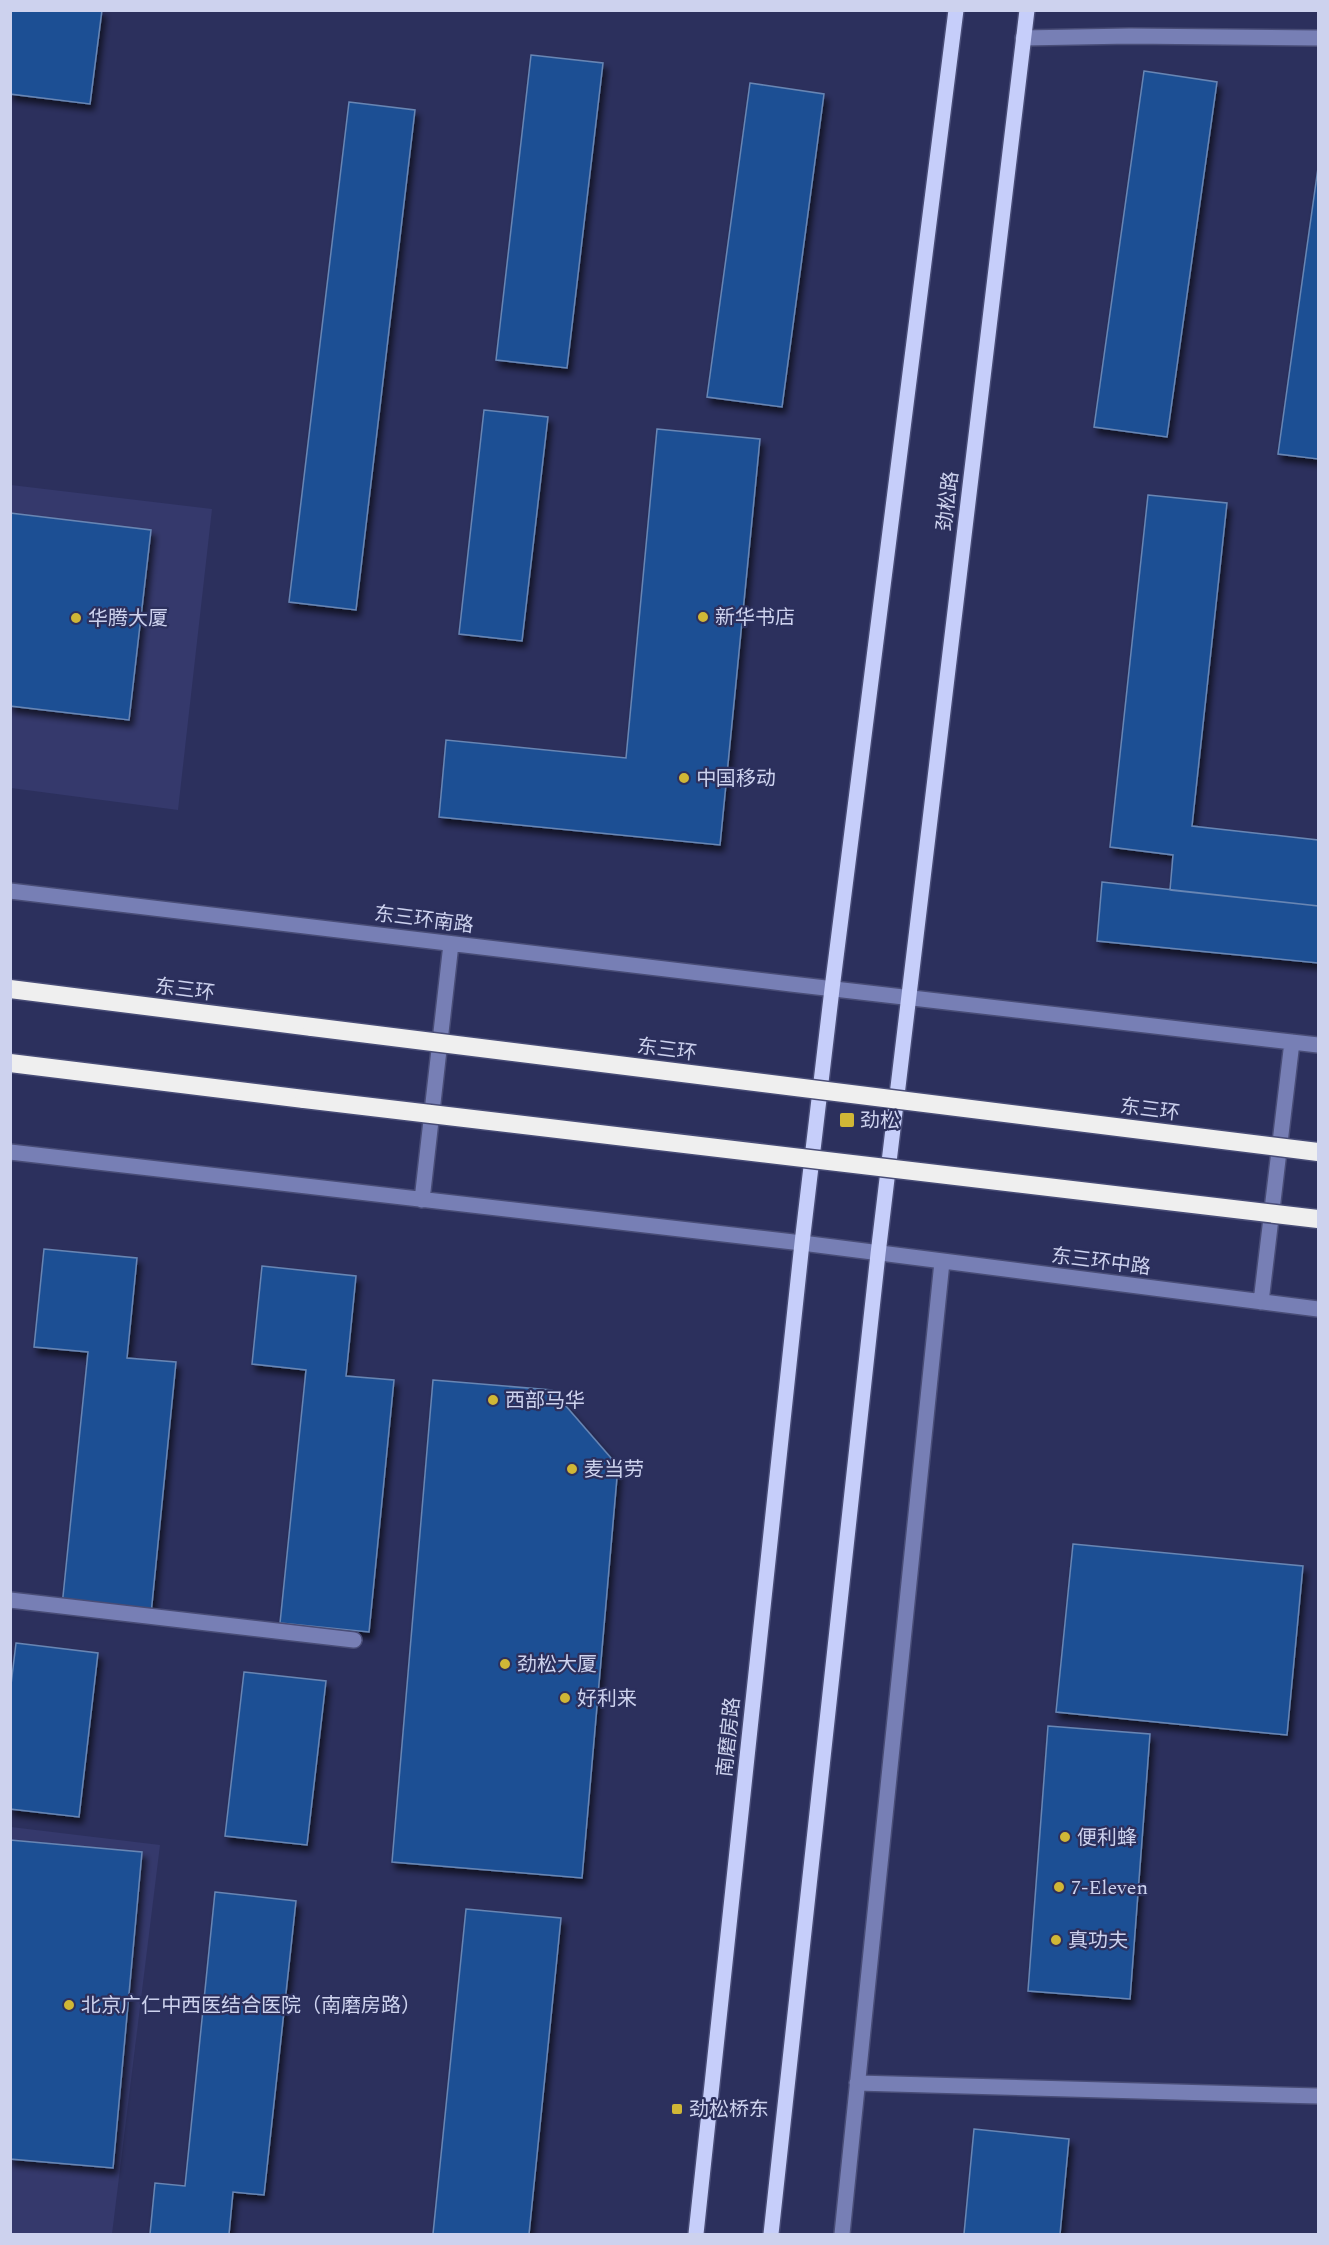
<svg xmlns="http://www.w3.org/2000/svg" width="1329" height="2245" font-family="Spectral,'Noto Sans SC',serif">
<defs>
<filter id="shadow"><feDropShadow dx="3.5" dy="6" stdDeviation="3" flood-color="#0009"/></filter>
</defs>
<rect width="100%" height="100%" fill="#2c305d"/>
<path fill="#35396c" d="M11 485 212 509 178 810 11 788Z
M11 1827 160 1845 112 2234H11Z"/>
<path fill="#1f4f94" stroke="#6786b4" stroke-width="1.5" filter="url(#shadow)" d="M10 10H102L90 104 10 94Z
M531 55 603 63 567 368 496 360Z
M1144 71 1217 82 1167 437 1094 427Z
M750 83 824 94 782 407 707 397Z
M349 102 415 110 356 610 289 602Z
M1318 168V459L1278 454Z
M484 410 548 417 522 641 459 634Z
M657 429 760 439 720 845 439 817 446 740 626 758Z
M1148 495 1227 503 1192 826 1318 840V906L1170 890 1173 855 1110 847Z
M10 513 151 530 129 720 10 706Z
M1102 882 1318 906V963L1097 941Z
M44 1249 137 1258 127 1358 176 1362 151 1614 62 1606 88 1352 34 1347Z
M262 1266 356 1276 346 1376 394 1380 369 1632 280 1623 306 1370 252 1364Z
M433 1380 552 1390 618 1466 582 1878 392 1862Z
M1073 1544 1303 1566 1287 1735 1056 1712Z
M16 1643 98 1653 79 1817 10 1809V1693Z
M244 1672 326 1681 307 1845 225 1836Z
M1048 1726 1150 1734 1130 1999 1028 1991Z
M10 1840 142 1852 113 2168 10 2159Z
M215 1892 296 1901 264 2195 233 2192 229 2234H150L155 2183 185 2186Z
M466 1909 561 1918 529 2234H433Z
M974 2129 1069 2139 1060 2234H964Z"/>
<g fill="none" stroke-linecap="round" stroke-linejoin="round">
<defs>
<path id="minor" d="M1023 38 1130 36 1318 38
M10 891 791 984 1318 1045
M10 1152 802 1243 1318 1309
M422 1200 451 944
M1261 1302 1292 1042
M10 1600 354 1640
M857 2083 1318 2096
M842 2234 942 1262"/>
<path id="major" d="M696 2234 802 1243 832 989 956 10
M771 2234 878 1254 1027 10"/>
<path id="highway" d="M10 989 312 1027
M10 1063 304 1099"/>
</defs>
<use href="#minor" stroke="#494d77" stroke-width="18"/>
<use href="#major" stroke="#494d77" stroke-width="18"/>
<use href="#highway" stroke="#494d77" stroke-width="21"/>
<use href="#minor" stroke="#777fb5" stroke-width="15"/>
<use href="#major" stroke="#c6cefa" stroke-width="15"/>
<use href="#highway" stroke="#efefef" stroke-width="18"/>
<defs>
<path id="highway-bridge" d="M312 1027 1318 1152
M304 1099 1318 1219"/>
</defs>
<use href="#highway-bridge" stroke="#494d77" stroke-width="21" stroke-linecap="butt"/>
<use href="#highway-bridge" stroke="#efefef" stroke-width="18"/>
</g>
<g fill="#d0b736" stroke="#2c305d" stroke-width="2">
<circle cx="703" cy="617" r="6"/>
<circle cx="76" cy="618" r="6"/>
<circle cx="684" cy="778" r="6"/>
<rect x="839" y="1112" width="16" height="16" rx="3"/>
<circle cx="493" cy="1400" r="6"/>
<circle cx="572" cy="1469" r="6"/>
<circle cx="505" cy="1664" r="6"/>
<circle cx="565" cy="1698" r="6"/>
<circle cx="1065" cy="1837" r="6"/>
<circle cx="1059" cy="1887" r="6"/>
<circle cx="1056" cy="1940" r="6"/>
<circle cx="69" cy="2005" r="6"/>
<rect x="671" y="2103" width="12" height="12" rx="3"/>
</g>
<g text-anchor="middle" stroke-width="4.5" stroke-linejoin="round" paint-order="stroke">
<g font-size="20" fill="#cdd2ee" stroke="#2c305d">
<text transform="translate(947 501) rotate(-83)" y="7">劲松路</text>
<text transform="translate(424 919) rotate(7)" y="7">东三环南路</text>
<text transform="translate(185 989) rotate(7)" y="7">东三环</text>
<text transform="translate(667 1049) rotate(7)" y="7">东三环</text>
<text transform="translate(1150 1109) rotate(7)" y="7">东三环</text>
<text transform="translate(1101 1261) rotate(7)" y="7">东三环中路</text>
<text transform="translate(728 1737) rotate(-84)" y="7">南磨房路</text>
</g>
<g font-size="20" fill="#cdd2ee" stroke="#2c305d" text-anchor="start">
<text x="715" y="624">新华书店</text>
<text x="88" y="625">华腾大厦</text>
<text x="696" y="785">中国移动</text>
<text x="860" y="1127">劲松</text>
<text x="505" y="1407">西部马华</text>
<text x="584" y="1476">麦当劳</text>
<text x="517" y="1671">劲松大厦</text>
<text x="577" y="1705">好利来</text>
<text x="1077" y="1844">便利蜂</text>
<text x="1071" y="1894">7-Eleven</text>
<text x="1068" y="1947">真功夫</text>
<text x="81" y="2012">北京广仁中西医结合医院（南磨房路）</text>
<text x="689" y="2116">劲松桥东</text>
</g>
</g>
<rect width="1329" height="2245" fill="none" stroke="#cdd2ee" stroke-width="24"/>
</svg>
